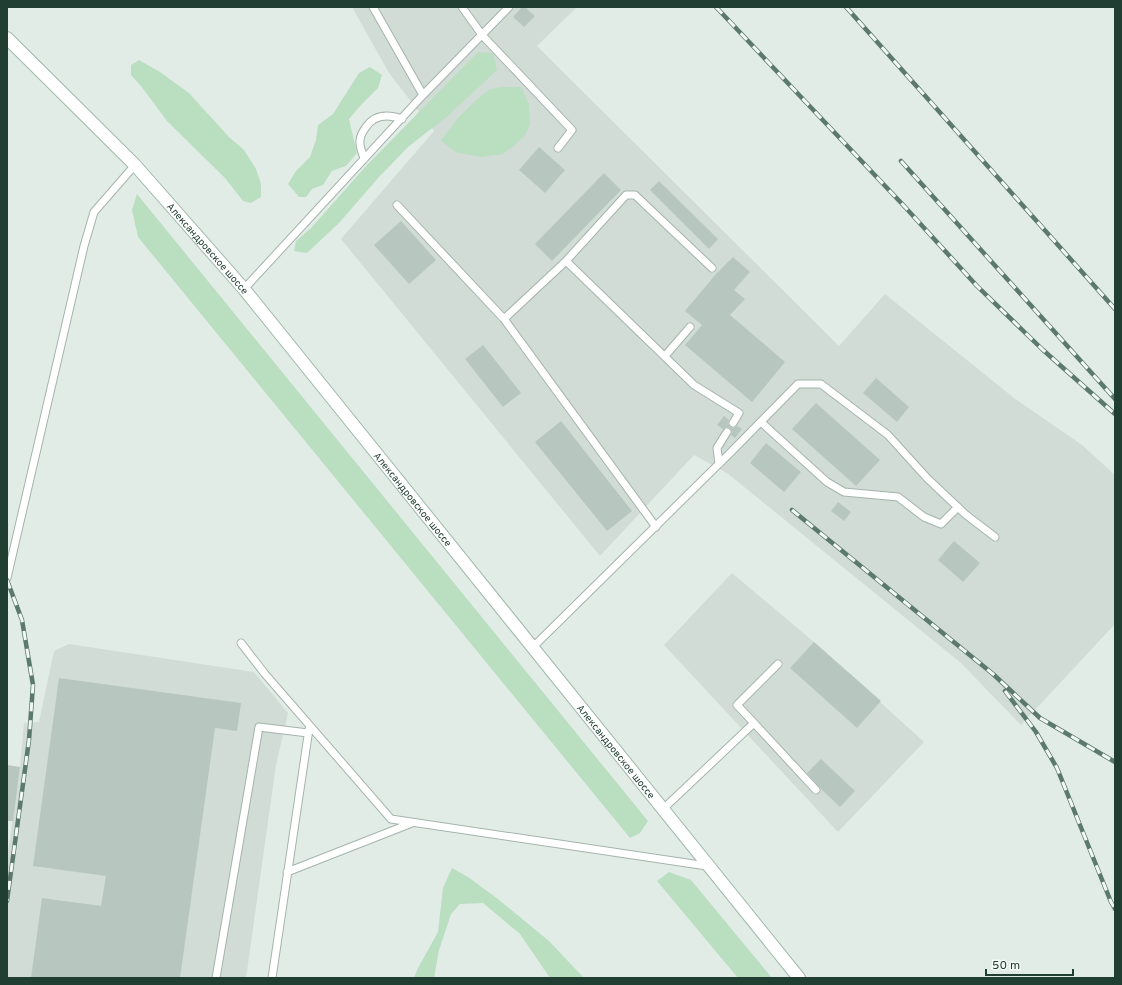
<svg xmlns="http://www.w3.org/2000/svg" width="1122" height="985" font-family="Overpass,sans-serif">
<rect width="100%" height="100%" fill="#e2ece6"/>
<path fill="#d0dcd5" d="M352 7H577L537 46 839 346 885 294 1014 398 1082 445 1115 475V624L1021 725 961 663 727 473 694 455 600 556 341 239 434 131 389 73Z
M732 573 814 642 924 742 838 832 664 645Z
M69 644 254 672 288 713 276 765 246 978H7V860L20 767 24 723 39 722 54 651Z"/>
<path fill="#badec0" d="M478 52 493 53 497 70 449 115 408 147 379 177 339 223 307 253 294 251 296 241 311 228 367 165Z
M139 60 160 72 189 93 229 137 244 150 256 169 261 184V197L251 203 243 201 225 178 167 121 141 86 131 75V65Z
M370 67 382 75 378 88 361 105 349 119 357 153 346 166 332 171 323 185 312 189 306 197H299L288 184 296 171 310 157 316 140 318 125 333 114 359 73Z
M503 87H521L529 104 530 125 524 137 503 154 481 157 456 152 441 141 456 120 473 103 490 89Z
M137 194 648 821 640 833 630 838 138 237 132 210Z
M452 868 468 877 498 899 549 941 584 978H550L520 934 483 903 460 904 451 914 439 950 434 978H414L418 968 438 932 443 888Z
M669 872 691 880 772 978H738L657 881Z"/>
<path fill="#b7c7bf" d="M522 7H525L535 16 524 27 513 17Z
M539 147 565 170 545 193 519 170Z
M604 173 621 190 552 261 535 244Z
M659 181 718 239 709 249 650 190Z
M401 221 436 260 409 284 374 245Z
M733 257 750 272 734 290 745 299 730 315 785 362 752 402 685 345 702 325 685 311 716 274Z
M483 345 521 393 503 407 465 359Z
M876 378 909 407 897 422 863 393Z
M816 403 880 460 856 486 792 429Z
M724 416 729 420 728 423 730 427 733 428 737 426 742 429 735 438 731 435 732 432 730 428 727 427 723 429 717 425Z
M561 421 632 511 607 531 535 442Z
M766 443 801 472 784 492 750 463Z
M838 502 851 512 844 521 831 511Z
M954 541 980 563 963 582 938 560Z
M814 642 881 701 857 728 790 668Z
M59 678 241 703 237 731 215 728 180 978H31L42 898 101 906 106 876 33 866Z
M821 759 855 791 840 807 821 789 807 773Z
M7 765 20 767 13 821H7Z"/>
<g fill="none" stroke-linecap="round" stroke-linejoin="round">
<defs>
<path id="service" d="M373 7 423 95
M462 7 482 35 572 130 558 148
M364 159C363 154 359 146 360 141 360 136 363 131 366 127 375 114 388 114 402 119
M397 205 504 319 656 527
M712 268 635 195H626L566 261 694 385 739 413 733 423
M244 289 423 95 509 7
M504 319 566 261
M665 356 690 327
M761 422 827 482 844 492 898 497 924 517 941 524 958 507
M719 464 717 448 727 432
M7 578 84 246 94 212 135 165
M241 643 265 674 391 819 707 866
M532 648 730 453 798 384H821L888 435 927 478 965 514 995 537
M754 723 816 790
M662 810 754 723 737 705 778 664
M287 872 412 823
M216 978 259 727 308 733
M272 978 309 729"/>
<g id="secondary">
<path id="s1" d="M7 38 135 165 244 289 799 978"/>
</g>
</defs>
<use href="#service" stroke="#a4b4ad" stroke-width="9"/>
<use href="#secondary" stroke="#a0b8ad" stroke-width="14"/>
<use href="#service" stroke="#fff" stroke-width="7"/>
<use href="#secondary" stroke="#fff" stroke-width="12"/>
<defs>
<path id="rail" d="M716 7 905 207 977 286 1043 350 1115 414
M846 7 1115 309
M901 161 1115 399
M792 510 993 674 1040 718 1115 762
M7 580 22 620 33 685 29 740 7 901
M1005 691 1036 732 1057 768 1111 902 1115 909"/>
</defs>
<use href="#rail" stroke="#5c796e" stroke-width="4.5"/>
<use href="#rail" stroke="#f2f9f5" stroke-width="3" stroke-dasharray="9" stroke-linecap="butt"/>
</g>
<g text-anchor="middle" stroke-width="4" stroke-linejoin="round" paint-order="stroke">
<g font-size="10" fill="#213e33" stroke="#f2f9f5">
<text dy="4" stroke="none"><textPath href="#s1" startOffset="291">Александровское шоссе</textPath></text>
<text dy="4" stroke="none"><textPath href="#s1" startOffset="615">Александровское шоссе</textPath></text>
<text dy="4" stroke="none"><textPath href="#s1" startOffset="939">Александровское шоссе</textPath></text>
</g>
</g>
<rect width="1122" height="985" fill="none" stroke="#213e33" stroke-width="16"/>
<path d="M986 969v6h87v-6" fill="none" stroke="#213e33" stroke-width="2"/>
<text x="992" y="969" font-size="12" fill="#213e33" stroke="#f2f9f5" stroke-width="3" paint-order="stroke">50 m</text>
</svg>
